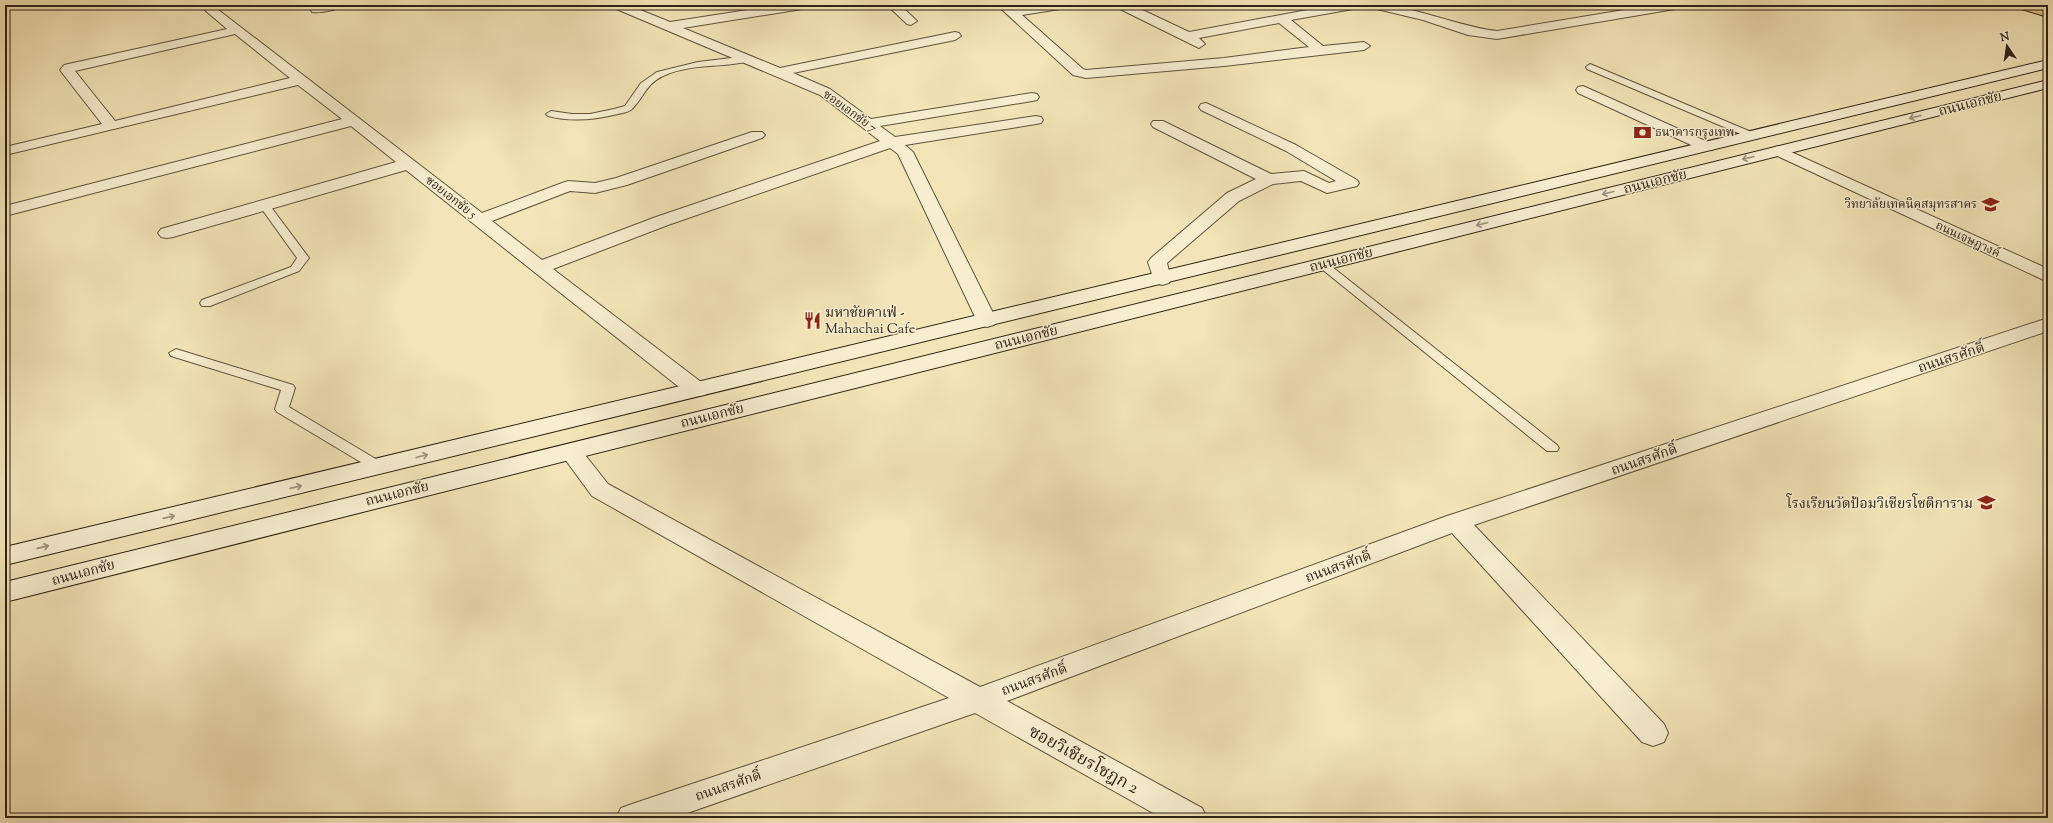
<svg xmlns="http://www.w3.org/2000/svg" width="2053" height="823" font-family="'Sorts Mill Goudy','Noto Serif Thai',serif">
<rect width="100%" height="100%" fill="#f3e5b7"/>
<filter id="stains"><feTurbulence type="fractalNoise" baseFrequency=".005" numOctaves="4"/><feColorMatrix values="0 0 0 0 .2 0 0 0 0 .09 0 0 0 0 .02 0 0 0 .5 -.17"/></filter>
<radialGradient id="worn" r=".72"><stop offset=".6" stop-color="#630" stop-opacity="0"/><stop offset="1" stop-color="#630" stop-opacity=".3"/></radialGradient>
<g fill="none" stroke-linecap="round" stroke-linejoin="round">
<defs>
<path id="lane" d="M748 56 751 57V61C722 68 691 63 663 76 646 84 644 97 632 109 629 112 622 113 618 114 594 120 571 122 548 116L546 114 551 111 572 114H590L614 109 625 106 641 83 657 72 698 62Z
M1590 64 1756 134 1758 136 1756 138H1750L1587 69 1586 67Z
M264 202 268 203 309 258 299 271 210 306H202L200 303 202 300 291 267 297 258 259 205Z
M1322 261 1326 262 1557 445 1559 448 1557 451H1547L1318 266 1316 264Z
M176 349 293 385 295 388 289 407 384 464 386 467 384 470H374L277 412 275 409 281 390 171 356 169 353Z"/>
<path id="street" d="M199 5H212L482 213 562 183 568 181 595 183 616 178 752 132H762L765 135 762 138 627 185 595 193 570 191 492 221 542 260 656 217 880 141 820 95 614 8 612 5H628L670 22 780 5H808L802 9 683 28 780 68 955 32 959 33 961 36 955 40 793 73 830 89 871 119 1032 93 1037 94 1039 97 1037 100 1032 101 880 126 895 137 1036 116 1041 117 1043 120 1041 123 1036 124 905 145 913 152 997 321 994 325 987 327 980 325 977 321 898 154 890 148 668 225 553 269 705 385 708 390 705 395 697 396 689 395 406 170 173 237 167 238 161 237 158 233 161 229 396 162 351 126 5 216V206L342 119 298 85 5 155V147L102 124 60 70 64 65 227 29ZM235 34 290 78 115 121 75 71Z
M318 5H342C337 11 319 13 312 12L310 9 312 6Z
M887 5H900L917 21 911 25 907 24Z
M997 5H1010L1015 9 1039 5H1066L1060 9 1022 15 1083 69 1086 70 1224 58 1309 47 1279 23 1199 38 1205 44 1199 48 1118 8 1116 5H1132L1189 32 1334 5H1359L1353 9 1291 20 1323 46 1364 42 1370 46 1364 50 1224 66 1086 78 1073 75Z
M1371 5C1415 5 1454 26 1497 31L1654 5H1681L1675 9 1497 39 1468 35 1423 20 1373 8Z
M1583 86 1712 144 1715 147 1712 150H1702L1578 93 1576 90 1578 87Z
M1206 103 1296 145 1357 180 1359 183 1357 186 1327 193 1301 181 1273 184 1239 201 1167 263 1171 279 1169 283 1162 285 1155 283 1148 262 1151 258 1227 193 1256 179 1153 127 1151 124 1153 121H1163L1271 174 1304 171 1329 183 1336 181 1286 151 1201 110 1199 107 1201 104Z
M1778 146 2048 269V282L1773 154 1770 151 1773 148Z
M2048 318V331L1474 525 1664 724 1668 733 1664 742 1653 746 1642 742 1452 533 1007 701 1202 808 1207 818H1162L975 713 673 818H616L621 808 632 804 949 698 592 496 559 451 562 446 570 444 578 446 608 484 980 687 1447 516Z"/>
<path id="secondary" d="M2048 60V68L5 565V547Z
M2048 80V88L5 602V582Z"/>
<path id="primary" d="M2016 5H2034L2048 9V17L2018 8Z"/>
</defs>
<use href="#lane" stroke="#5f533e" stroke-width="2"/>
<use href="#street" stroke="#5f533e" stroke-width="2"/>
<use href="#secondary" stroke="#2e2216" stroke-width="2"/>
<use href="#primary" stroke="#2e2216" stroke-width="2"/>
<use href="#lane" fill="#f7eed0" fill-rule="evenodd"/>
<use href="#street" fill="#f7eed0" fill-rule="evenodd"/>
<use href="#secondary" fill="#f7eed0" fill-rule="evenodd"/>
<use href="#primary" fill="#eac27c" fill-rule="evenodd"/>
</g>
<defs><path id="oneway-shaft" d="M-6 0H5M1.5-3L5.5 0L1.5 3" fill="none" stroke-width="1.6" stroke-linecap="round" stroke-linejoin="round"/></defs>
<g stroke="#9d927c">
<use href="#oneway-shaft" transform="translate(1915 117) rotate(166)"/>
<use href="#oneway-shaft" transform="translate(1748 158) rotate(166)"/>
<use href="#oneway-shaft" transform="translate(1608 193) rotate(166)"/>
<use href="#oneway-shaft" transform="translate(1482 224) rotate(166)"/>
<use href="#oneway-shaft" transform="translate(422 456) rotate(-14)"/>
<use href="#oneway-shaft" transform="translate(296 487) rotate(-13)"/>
<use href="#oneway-shaft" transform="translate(169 517) rotate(-13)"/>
<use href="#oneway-shaft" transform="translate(43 547) rotate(-13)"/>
</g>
<defs>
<symbol id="bank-bare" viewBox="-9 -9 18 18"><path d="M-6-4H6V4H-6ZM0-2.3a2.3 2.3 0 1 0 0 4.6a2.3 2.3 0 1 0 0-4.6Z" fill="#8f2418" stroke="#f7eed0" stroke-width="2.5" paint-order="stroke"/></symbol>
<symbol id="university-bare" viewBox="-9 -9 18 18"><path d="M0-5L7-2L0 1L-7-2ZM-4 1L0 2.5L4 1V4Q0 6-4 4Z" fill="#8f2418" stroke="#f7eed0" stroke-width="2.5" paint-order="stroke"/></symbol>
<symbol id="restaurant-bare" viewBox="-9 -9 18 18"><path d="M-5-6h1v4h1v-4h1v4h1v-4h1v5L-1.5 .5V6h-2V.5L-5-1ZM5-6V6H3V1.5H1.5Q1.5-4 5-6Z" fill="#8f2418" stroke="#f7eed0" stroke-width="2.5" paint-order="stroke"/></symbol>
<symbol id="school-bare" viewBox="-9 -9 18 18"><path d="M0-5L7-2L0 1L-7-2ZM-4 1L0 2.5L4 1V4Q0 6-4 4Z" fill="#8f2418" stroke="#f7eed0" stroke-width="2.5" paint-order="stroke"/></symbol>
</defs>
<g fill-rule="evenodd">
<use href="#bank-bare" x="1630" y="120" width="25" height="25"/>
<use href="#university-bare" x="1978" y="192" width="25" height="25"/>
<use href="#restaurant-bare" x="800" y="308" width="25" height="25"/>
<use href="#school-bare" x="1974" y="490" width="25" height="25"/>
</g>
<g text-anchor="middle" stroke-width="3" stroke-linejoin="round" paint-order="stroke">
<g font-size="12" fill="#2e2216" stroke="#f7eed0">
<text transform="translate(850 111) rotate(36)" y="4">ซอยเอกชัย 7</text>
<text transform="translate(451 197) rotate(38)" y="4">ซอยเอกชัย 5</text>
<text transform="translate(1968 239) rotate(25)" y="4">ถนนเจษฎางค์</text>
</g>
<g font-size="12" fill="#2e2216" stroke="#f7eed0" text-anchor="start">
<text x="1655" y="136">ธนาคารกรุงเทพ</text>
<text x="1977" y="208" text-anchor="end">วิทยาลัยเทคนิคสมุทรสาคร</text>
</g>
<g font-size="14" fill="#2e2216" stroke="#f7eed0">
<text transform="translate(1970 103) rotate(-14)" y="5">ถนนเอกชัย</text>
<text transform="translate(1655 181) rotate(-14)" y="5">ถนนเอกชัย</text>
<text transform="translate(1341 259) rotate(-14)" y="5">ถนนเอกชัย</text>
<text transform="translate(1026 337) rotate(-14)" y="5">ถนนเอกชัย</text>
<text transform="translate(1951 357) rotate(-18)" y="5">ถนนสรศักดิ์</text>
<text transform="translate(712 415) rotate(-14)" y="5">ถนนเอกชัย</text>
<text transform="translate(1644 459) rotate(-19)" y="5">ถนนสรศักดิ์</text>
<text transform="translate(397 493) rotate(-14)" y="5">ถนนเอกชัย</text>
<text transform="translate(1338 566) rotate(-20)" y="5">ถนนสรศักดิ์</text>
<text transform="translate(83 572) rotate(-15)" y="5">ถนนเอกชัย</text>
<text transform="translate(1034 679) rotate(-20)" y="5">ถนนสรศักดิ์</text>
<text transform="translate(728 785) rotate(-19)" y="5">ถนนสรศักดิ์</text>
</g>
<g font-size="14" fill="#2e2216" stroke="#f7eed0" text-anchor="start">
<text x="825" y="317">มหาชัยคาเฟ่ -<tspan x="825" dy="16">Mahachai Cafe</tspan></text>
<text x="1973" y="508" text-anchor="end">โรงเรียนวัดป้อมวิเชียรโชติการาม</text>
</g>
<g font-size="17" fill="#2e2216" stroke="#f7eed0">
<text transform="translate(1084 759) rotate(29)" y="6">ซอยวิเชียรโชฎก 2</text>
</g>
</g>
<rect width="2053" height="823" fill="none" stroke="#f3e5b7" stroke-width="20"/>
<rect x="6" y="6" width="2041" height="811" fill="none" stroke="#2e2216" stroke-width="2"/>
<rect x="10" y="10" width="2033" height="803" fill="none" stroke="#2e2216"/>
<g transform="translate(2007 46) rotate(347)" stroke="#f7eed0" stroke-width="3" paint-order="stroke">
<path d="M0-3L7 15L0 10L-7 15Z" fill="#2e2216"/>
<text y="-6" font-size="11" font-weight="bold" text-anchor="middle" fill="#2e2216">N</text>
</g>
<rect width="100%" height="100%" filter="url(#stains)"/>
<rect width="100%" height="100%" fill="url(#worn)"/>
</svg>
